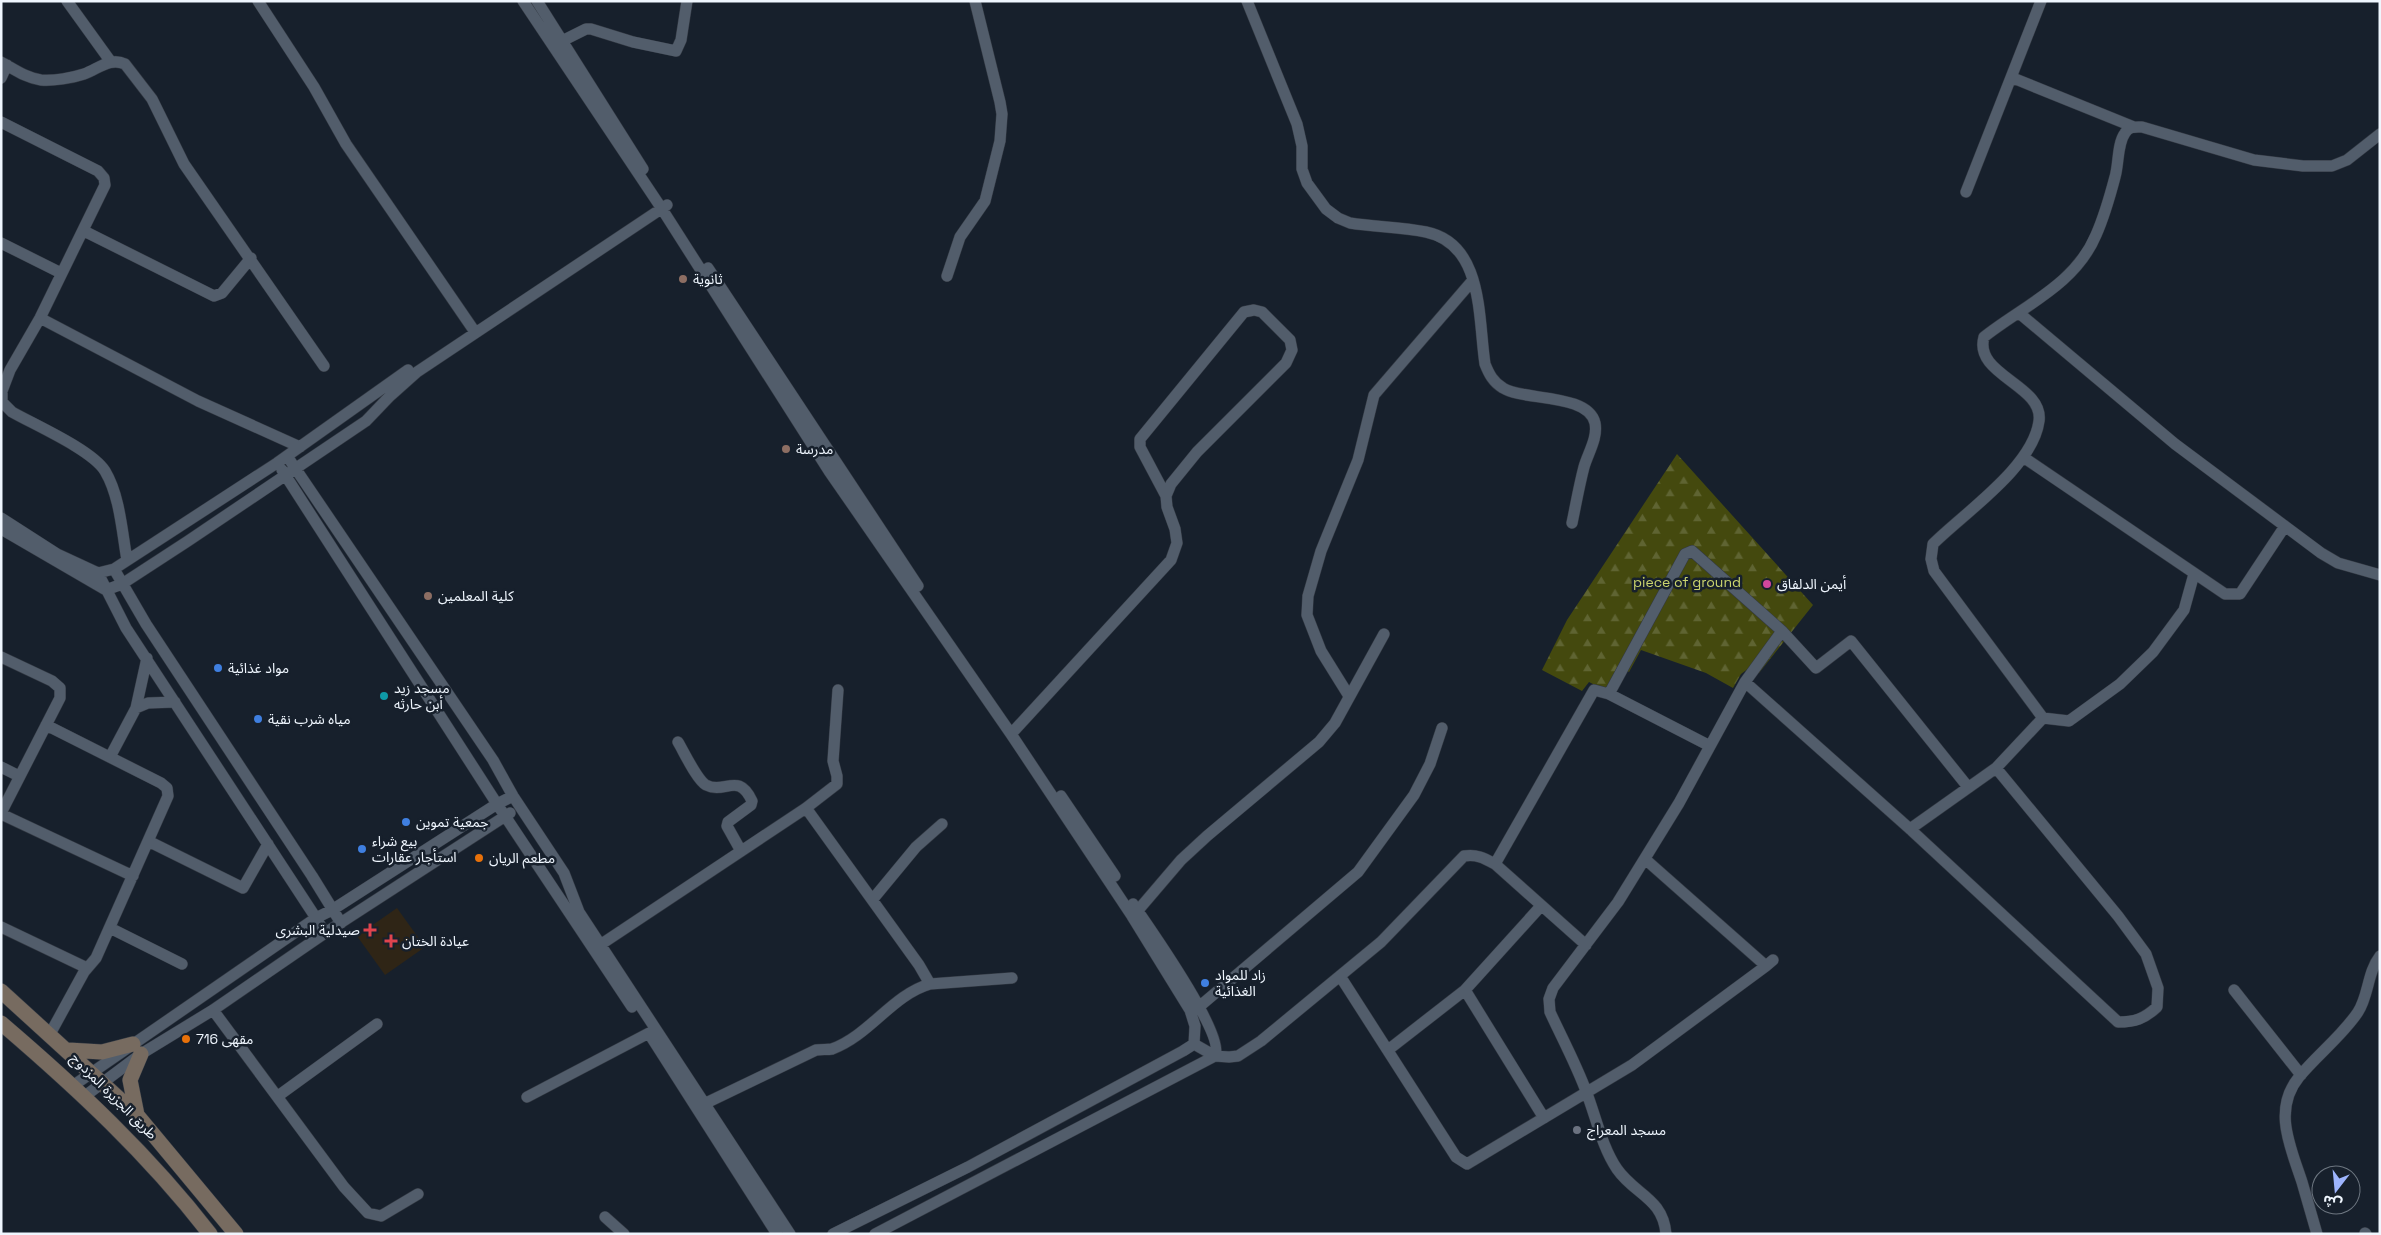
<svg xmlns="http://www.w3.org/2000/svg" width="2381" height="1235" font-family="'Space Grotesk','Noto Sans Arabic',sans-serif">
<defs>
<pattern id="forest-firs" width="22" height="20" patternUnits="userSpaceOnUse" patternTransform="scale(1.25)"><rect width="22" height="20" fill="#44490e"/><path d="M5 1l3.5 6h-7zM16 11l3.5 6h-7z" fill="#5f6432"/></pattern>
</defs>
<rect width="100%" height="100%" fill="#17202c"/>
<path fill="#2f2516" d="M397 908 425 947 385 975 357 936Z"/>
<path fill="url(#forest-firs)" d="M1677 454 1813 605 1759 673 1749 668 1741 674 1733 688 1706 673 1641 650 1629 672 1618 666 1605 690 1589 682 1582 691 1542 670 1567 620Z"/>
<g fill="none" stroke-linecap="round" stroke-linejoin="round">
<defs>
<path id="street" d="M67 1 111 62
M258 1 314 87 346 144 475 332
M523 1 662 209 829 471 1011 734 1132 916 1190 1010 1195 1026 1194 1044 1183 1051 968 1167 833 1234
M537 1 643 169
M1247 1 1297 124 1302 146V169L1307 183 1326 209 1338 218 1350 223C1375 227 1401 227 1426 232 1484 244 1478 318 1485 364 1489 374 1493 382 1503 388 1523 401 1588 393 1595 423 1598 438 1588 453 1584 467 1579 486 1576 504 1572 523
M556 44 586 29H591L633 42 676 51 681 40 687 1
M1 62C14 69 26 78 41 80 54 81 72 78 84 74 98 69 110 57 125 64L152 99 184 164 324 366
M1 78 7 65
M2013 78 2134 127
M1 122 98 171 104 178 105 185 40 318 10 370 2 391V402L12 412C35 425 92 450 105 471 120 496 122 532 127 560
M1966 192 2041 1
M84 231 214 296 222 293 251 258
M1 243 61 273
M708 268 918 586
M947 276 960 237 985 201 1000 141 1002 114 1000 102 975 1
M2019 313 2175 444 2321 553 2338 563 2380 575
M40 318 198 401 300 447
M287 456 493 760 513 796 564 873 579 912 790 1234
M2023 457 2225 594H2240L2285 526
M282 470 497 804 332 910 316 918 325 933
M1 518 57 554 98 573 114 569 146 624 312 876 341 923
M1 529 106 590
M114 569 277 463 408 370
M2194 574 2184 610 2153 652 2120 684 2069 721 2043 718 1934 571 1931 559 1933 544C1964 513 2033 467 2039 421 2044 385 1973 375 1984 337 2023 306 2075 285 2096 235 2104 217 2110 196 2115 177 2119 164 2117 144 2125 133 2129 126 2135 127 2142 127L2254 160 2303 166H2332L2347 160 2380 134
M106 590 122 584 188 541 366 421 389 397 417 372 667 205
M1 657 52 681 60 688V698L1 813
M1745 682 1910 829 2118 1022C2135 1022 2144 1019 2157 1007L2158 988 2146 954 2118 916 1996 768
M1609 694 1685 554 1692 551 1782 631 1816 668 1851 641 1968 787
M1349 696 1321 651 1307 615 1308 596 1321 551 1358 460 1374 395 1473 280
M136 708 148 703 175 702
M46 725 161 783 167 788 168 796 96 958 84 972 50 1034
M1011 734 1171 560 1177 543 1175 529 1167 507 1166 496 1171 484 1197 452 1286 363 1292 350 1290 340 1262 312 1254 310 1244 312 1140 439V447L1166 496
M678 742C684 752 697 780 706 785 725 795 738 771 752 801L751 805 728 822 727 826 741 851
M110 757 136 708 147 658
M1 767 19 776
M513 796 497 804 632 1007
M1061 796 1115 876
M1 814 133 876
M1910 829 1996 768 2043 718
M148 841 243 888 268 844
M1645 859 1766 966 1773 960
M1495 864 1594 690 1609 694 1710 746
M873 899 916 847 942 824
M1134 915 1181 860 1207 836 1319 742 1335 723 1384 634
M1 927 87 968
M110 928 182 964
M594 949 806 808 837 784V776L833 761 838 690
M1340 976 1456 1157 1467 1164 1632 1065 1766 966
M930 984 1012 978
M1465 990 1544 1118
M2234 990 2301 1075
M1200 1006 1358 872 1414 795 1430 764 1442 728
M213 1010 344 1187 368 1213 381 1216 418 1194
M650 1035 777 1234
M1194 1044 1215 1056 1229 1057 1238 1056 1261 1041 1381 942 1464 856C1477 854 1484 858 1495 864L1586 945
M1388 1050 1465 990 1541 906
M74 1085 316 918 126 628 98 573
M85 1096 141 1054 213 1010 325 933 510 813
M278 1096 377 1024
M527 1097 649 1033
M704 1104 816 1050C822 1049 827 1050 832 1049 870 1035 892 995 930 984L919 965 806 808
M605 1217 624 1234
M2365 1233 2366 1234
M875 1234 1215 1056C1226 1036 1148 926 1133 904
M1666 1234C1663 1198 1635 1195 1617 1169 1602 1147 1596 1117 1586 1091 1576 1064 1562 1038 1550 1012L1549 999 1553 988 1618 902 1679 803 1745 682 1782 631
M2317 1234C2312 1217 2307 1199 2302 1182 2291 1148 2272 1110 2299 1077 2317 1055 2342 1036 2358 1012 2369 995 2367 973 2380 956"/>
<path id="secondary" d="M1 991 137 1115 236 1234
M1 1023C77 1088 149 1155 210 1234
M68 1050 102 1052 133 1044
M137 1115 130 1080 141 1054"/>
</defs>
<use href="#street" stroke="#333943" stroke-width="12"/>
<use href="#secondary" stroke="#333943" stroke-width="16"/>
<use href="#street" stroke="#525d6b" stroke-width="11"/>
<use href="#secondary" stroke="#776b60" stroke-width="15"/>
</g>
<g fill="#8d6e63" stroke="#17202c" stroke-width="2">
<circle cx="683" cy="279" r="5"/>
<circle cx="786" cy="449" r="5"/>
<circle cx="428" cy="596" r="5"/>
</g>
<circle fill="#d1479c" stroke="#17202c" stroke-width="2" cx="1767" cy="584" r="5"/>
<g fill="#3f7fe0" stroke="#17202c" stroke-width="2">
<circle cx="218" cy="668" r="5"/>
<circle cx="258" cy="719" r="5"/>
<circle cx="406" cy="822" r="5"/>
<circle cx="362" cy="849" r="5"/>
<circle cx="1205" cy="983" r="5"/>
</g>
<circle fill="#0f9aa8" stroke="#17202c" stroke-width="2" cx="384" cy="696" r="5"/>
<g fill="#e8710a" stroke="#17202c" stroke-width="2">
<circle cx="479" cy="858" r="5"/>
<circle cx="186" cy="1039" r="5"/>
</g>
<g fill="#e0444e" stroke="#17202c" stroke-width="2">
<path d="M367.5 922.5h5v5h5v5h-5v5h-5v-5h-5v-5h5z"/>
<path d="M388.5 933.5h5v5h5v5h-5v5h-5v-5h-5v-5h5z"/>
</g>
<circle fill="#6b7280" stroke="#17202c" stroke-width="2" cx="1577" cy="1130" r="5"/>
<g text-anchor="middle" stroke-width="5" stroke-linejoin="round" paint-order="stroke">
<g font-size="14" fill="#eff6fe" stroke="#17202c" text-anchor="start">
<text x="693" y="284">ثانوية</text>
<text x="796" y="454">مدرسة</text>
<text x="1777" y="589">أيمن الدلفاق</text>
<text x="438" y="601">كلية المعلمين</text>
<text x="228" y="673">مواد غذائية</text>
<text x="394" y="693">مسجد زيد<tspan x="394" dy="16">أبن حارثه</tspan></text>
<text x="268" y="724">مياه شرب نقية</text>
<text x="416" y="827">جمعية تموين</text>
<text x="372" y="846">بيع شراء<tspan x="372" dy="16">استأجار عقارات</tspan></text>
<text x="489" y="863">مطعم الريان</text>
<text x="360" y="935" text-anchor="end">صيدلية البشرى</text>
<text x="402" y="946">عيادة الختان</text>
<text x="1215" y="980">زاد للمواد<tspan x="1215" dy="16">الغذائية</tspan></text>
<text x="196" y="1044">مقهى 716</text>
<text x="1587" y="1135">مسجد المعراج</text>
</g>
<g font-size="14" fill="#cbd56e" stroke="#17202c">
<text x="1687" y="587">piece of ground</text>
</g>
<g font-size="14" fill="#eff6fe" stroke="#17202c">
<text transform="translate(114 1096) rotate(45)" y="5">طريق الجزيرة المزدوج</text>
</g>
</g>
<rect width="2381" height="1235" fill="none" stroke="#eff6fe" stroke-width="5"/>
<g transform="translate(2336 1190) rotate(196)"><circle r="24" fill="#17202c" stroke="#6d7680"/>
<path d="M0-4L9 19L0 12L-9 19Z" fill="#9db4fd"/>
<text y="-8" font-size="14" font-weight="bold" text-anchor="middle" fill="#eff6fe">ش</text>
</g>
</svg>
